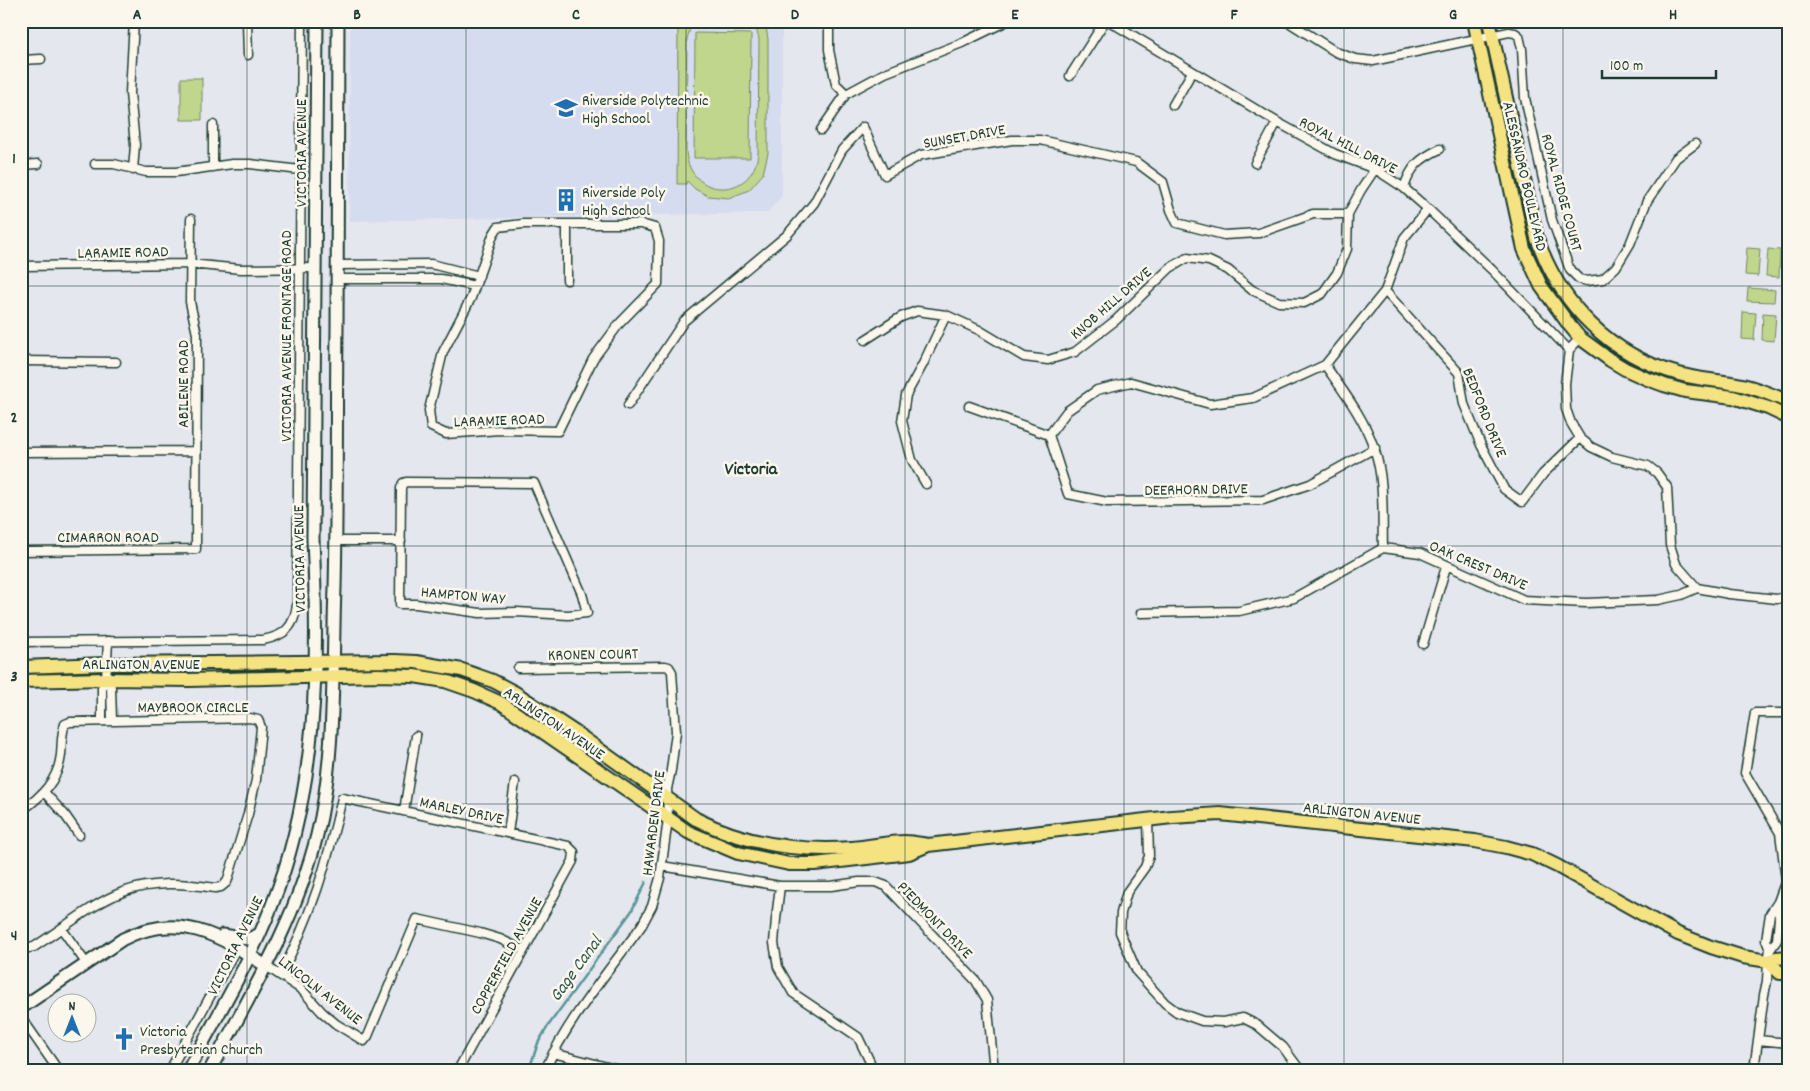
<svg xmlns="http://www.w3.org/2000/svg" width="1810" height="1091" font-family="Dekko,sans-serif">
<rect width="100%" height="100%" fill="#e5e7ee"/>
<filter id="ink" filterUnits="userSpaceOnUse"><feTurbulence type="fractalNoise" baseFrequency=".02" numOctaves="2"/><feDisplacementMap in="SourceGraphic" scale="10" xChannelSelector="R" yChannelSelector="G"/><feConvolveMatrix kernelMatrix="1 2 1 2 8 2 1 2 1" color-interpolation-filters="sRGB"/></filter>
<g filter="url(#ink)">
<path fill="#d6dcef" d="M350 21H782V196L767 213 349 221Z"/>
<path fill="#c0d68c" stroke="#708a60" d="M678 21H692L687 39 686 152C690 200 754 200 758 153L759 39 754 21H765L768 39V153L763 174 749 190 729 198 708 196 695 189 687 181 686 184H677Z
M695 33 751 34 750 158H694Z
M181 78H202V120H181Z
M1747 248 1760 249 1758 276 1745 275Z
M1768 249 1780 250 1779 277 1766 276Z
M1748 288 1775 290 1774 302 1747 301Z
M1743 312 1756 313 1754 340 1742 339Z
M1763 313 1776 314 1774 341 1762 340Z"/>
<g fill="none" stroke-linecap="round" stroke-linejoin="round">
<path stroke="#599598" stroke-width="2.5" d="M529 1070 538 1043 548 1026 631 912 646 882"/>
<defs>
<path id="street" d="M247 21 248 55
M829 21V50L836 84 846 94
M1109 21 1277 122 1335 154 1375 169 1404 188 1428 209 1491 269 1569 350
M1287 21 1336 52 1355 59 1373 61 1509 32 1515 33 1519 36 1522 49 1525 98 1552 220 1570 270 1579 279 1587 281 1603 279 1616 267 1630 244 1647 201 1676 158 1695 144
M21 60 41 59
M1070 76 1105 21
M1173 105 1192 72
M213 125V167
M821 130 846 94 885 73 962 43 1007 21
M1255 163 1277 122
M95 164H114L146 172H176L232 164H250L300 170
M21 165 38 164
M133 170 135 145 130 93 134 21
M1404 188C1411 166 1419 159 1440 149
M523 224H641L655 228 659 241 658 284 619 324 593 359 558 431 499 430 446 434 431 427 429 410 443 352 471 298 493 235 498 227Z
M567 224V280
M337 265 431 264 479 276
M21 266 190 264 241 269 315 268
M337 279H441L475 286
M1385 291 1459 373 1464 404 1481 445 1504 489 1522 502 1543 474 1580 438
M1580 338 1569 350 1565 384 1566 409 1571 423 1580 438 1591 447 1612 457 1648 466 1657 473 1667 487 1670 545 1676 564 1697 588
M865 340 901 317 917 311 946 315
M21 361 116 362
M1325 365C1343 391 1364 418 1374 448 1385 479 1382 515 1383 548
M628 405 684 321 787 235 814 203 842 150 863 127 885 175 921 155 1012 140H1040L1136 162 1163 182 1171 210 1177 223 1224 235 1259 233 1313 214H1348L1361 190 1375 169
M969 406 1049 435 1067 411 1097 390 1131 382 1210 404 1253 398 1325 365 1385 291 1404 238 1428 209
M1049 435 1068 494 1107 502 1263 500 1310 484 1375 448
M21 452 196 451
M406 482 534 483 582 594 587 613 568 615 517 612 480 613 416 604H400L401 488 403 483Z
M926 484 912 460 902 421 906 395 923 364 946 315 979 330 1024 357 1048 360 1075 352 1116 320 1170 268 1187 258 1209 261 1228 270 1252 290 1279 302 1304 303 1322 294 1337 273 1347 249 1348 214
M336 541H401
M21 551 196 549 197 334 190 302 191 219
M1141 613 1239 611 1294 598 1383 548 1420 553 1524 600 1586 603 1658 600 1681 595 1697 588 1729 594 1777 599 1789 596
M21 642 263 640C284 636 294 628 297 605L302 21
M1423 644 1446 567
M518 668 665 666 669 667 672 672 676 732 671 770 667 789 668 819 660 878 652 906 642 925C609 971 568 1019 545 1070
M106 679 111 687 112 720
M102 720V688L106 679 108 641
M44 792 65 815 79 835
M21 811C41 797 58 781 61 755 62 745 61 734 65 724L70 722 250 718 258 720 261 727 256 780 248 814 227 882 221 887 215 888C184 883 153 881 123 892 95 902 61 930 34 947L29 948 21 942
M404 811 416 736
M1148 820 1149 856 1145 867 1127 892 1121 913 1120 932 1137 972 1165 1003 1177 1012 1202 1021 1224 1022 1243 1018 1257 1025 1283 1047 1300 1070
M508 833 515 782
M662 866 780 886H831L859 882H875L886 886 976 981 987 1000 994 1070
M780 886 776 919 774 943 778 967 793 993 858 1037 870 1062V1070
M62 929 86 963
M1770 950 1766 940 1770 914 1778 902 1786 880 1780 833 1745 773 1755 713H1789
M266 966 302 990 322 1012 336 1024 364 1041 368 1036 417 919 480 933 500 939 523 950
M280 975C311 919 328 860 342 798L568 846 574 852 573 861 458 1070
M21 1017 58 1070
M1758 1040 1789 1043
M553 1053 619 1070
M170 1070 237 947
M1754 1070 1764 995 1767 981 1768 961 1770 950 1777 940 1779 918 1778 902"/>
<path id="secondary" d="M223 935 248 939 260 934
M21 1008 123 939C179 911 219 935 266 966
M188 1070C217 1016 250 962 272 905 318 789 319 662 313 539L317 21
M210 1070C251 994 296 920 317 835 336 759 332 667 335 588 337 502 336 415 337 329 337 226 338 124 338 21"/>
<path id="primary" d="M1474 21 1524 249 1541 286 1570 326 1580 338 1610 360 1625 369 1645 378 1664 385 1685 391 1733 397 1768 408 1789 418
M1489 21 1537 238C1560 305 1610 355 1679 374 1696 379 1714 380 1731 383 1752 386 1770 394 1789 402
M21 667 106 664 395 661 416 662 462 670 493 681 514 692 576 733 696 819C745 844 797 852 852 848 870 847 888 842 905 842 913 842 921 844 928 845L1172 817 1220 814 1475 841 1506 847 1532 854 1557 866 1678 934 1711 947 1743 957 1768 961 1776 958 1789 957
M21 681 106 679 190 680 378 675 414 676 445 681 474 691 501 703 688 832 738 853 789 864H815L909 853 926 846
M1768 961 1780 973H1789"/>
</defs>
<use href="#street" stroke="#1f3d34" stroke-width="11"/>
<use href="#secondary" stroke="#1f3d34" stroke-width="15"/>
<use href="#primary" stroke="#1f3d34" stroke-width="16"/>
<use href="#street" stroke="#fbf7ec" stroke-width="8"/>
<use href="#secondary" stroke="#fbf7ec" stroke-width="11"/>
<use href="#primary" stroke="#f5e382" stroke-width="12"/>
</g>
</g>
<path fill="none" stroke="#1f3d34" stroke-width="1" stroke-opacity="0.55" d="M247 21V1070M466 21V1070M686 21V1070M905 21V1070M1124 21V1070M1344 21V1070M1563 21V1070M21 286H1789M21 546H1789M21 804H1789"/>
<defs>
<symbol id="school-bare" viewBox="-9 -9 18 18"><path d="M0-5L7-2L0 1L-7-2ZM-4 1L0 2.5L4 1V4Q0 6-4 4Z" fill="#1f6fb2" stroke="#fbf7ec" stroke-width="2.5" paint-order="stroke"/></symbol>
<symbol id="building-bare" viewBox="-9 -9 18 18"><path d="M-4-6H4V6H1V3H-1V6H-4ZM-2.5-4.3h1.7v1.8h-1.7ZM.8-4.3h1.7v1.8H.8ZM-2.5-1h1.7V.8h-1.7ZM.8-1h1.7V.8H.8Z" fill="#1f6fb2" stroke="#fbf7ec" stroke-width="2.5" paint-order="stroke"/></symbol>
<symbol id="church-bare" viewBox="-9 -9 18 18"><path d="M-1.2-6h2.4v3.5h3.3v2.4h-3.3V6h-2.4V-.1h-3.3v-2.4h3.3Z" fill="#1f6fb2" stroke="#fbf7ec" stroke-width="2.5" paint-order="stroke"/></symbol>
</defs>
<g fill-rule="evenodd">
<use href="#school-bare" x="550" y="92" width="32" height="32"/>
<use href="#building-bare" x="550" y="184" width="32" height="32"/>
<use href="#church-bare" x="108" y="1023" width="32" height="32"/>
</g>
<g text-anchor="middle" stroke-width="5" stroke-linejoin="round" paint-order="stroke">
<g font-size="16" fill="#1f3d34" stroke="#fbf7ec" text-anchor="start">
<text x="582" y="105">Riverside Polytechnic<tspan x="582" dy="18">High School</tspan></text>
<text x="582" y="197">Riverside Poly<tspan x="582" dy="18">High School</tspan></text>
<text x="140" y="1036">Victoria<tspan x="140" dy="18">Presbyterian Church</tspan></text>
</g>
<g font-size="16" fill="#1f3d34" stroke="#fbf7ec">
<text transform="translate(964 135) rotate(-10)" y="6">SUNSET DRIVE</text>
<text transform="translate(1349 144) rotate(27)" y="6">ROYAL HILL DRIVE</text>
<text transform="translate(300 153) rotate(-90)" y="6">VICTORIA AVENUE</text>
<text transform="translate(1526 176) rotate(77)" y="6">ALESSANDRO BOULEVARD</text>
<text transform="translate(1563 192) rotate(75)" y="6">ROYAL RIDGE COURT</text>
<text transform="translate(123 251) rotate(-1)" y="6">LARAMIE ROAD</text>
<text transform="translate(1110 302) rotate(-41)" y="6">KNOB HILL DRIVE</text>
<text transform="translate(285 336) rotate(-90)" y="6">VICTORIA AVENUE FRONTAGE ROAD</text>
<text transform="translate(182 384) rotate(-90)" y="6">ABILENE ROAD</text>
<text transform="translate(1486 412) rotate(68)" y="6">BEDFORD DRIVE</text>
<text transform="translate(499 419) rotate(-2)" y="6">LARAMIE ROAD</text>
<text transform="translate(1196 488) rotate(-1)" y="6">DEERHORN DRIVE</text>
<text x="108" y="542">CIMARRON ROAD</text>
<text transform="translate(298 559) rotate(-91)" y="6">VICTORIA AVENUE</text>
<text transform="translate(1479 564) rotate(23)" y="6">OAK CREST DRIVE</text>
<text transform="translate(463 594) rotate(5)" y="6">HAMPTON WAY</text>
<text transform="translate(593 653) rotate(-1)" y="6">KRONEN COURT</text>
<text x="141" y="669">ARLINGTON AVENUE</text>
<text x="193" y="712">MAYBROOK CIRCLE</text>
<text transform="translate(555 722) rotate(34)" y="6">ARLINGTON AVENUE</text>
<text transform="translate(462 809) rotate(12)" y="6">MARLEY DRIVE</text>
<text transform="translate(1362 812) rotate(6)" y="6">ARLINGTON AVENUE</text>
<text transform="translate(652 823) rotate(-83)" y="6">HAWARDEN DRIVE</text>
<text transform="translate(936 919) rotate(46)" y="6">PIEDMONT DRIVE</text>
<text transform="translate(234 945) rotate(-64)" y="6">VICTORIA AVENUE</text>
<text transform="translate(505 955) rotate(-61)" y="6">COPPERFIELD AVENUE</text>
<text transform="translate(321 989) rotate(38)" y="6">LINCOLN AVENUE</text>
</g>
<g font-size="18" font-weight="bold" fill="#1f3d34" stroke="#fbf7ec">
<text x="751" y="474">Victoria</text>
</g>
<g font-size="18" font-style="italic" fill="#325a55" stroke="#fbf7ec">
<text transform="translate(575 968) rotate(-54)" y="6">Gage Canal</text>
</g>
</g>
<rect width="1810" height="1091" fill="none" stroke="#fbf7ec" stroke-width="55"/>
<g transform="translate(72 1018)"><circle r="24" fill="#fbf7ec" stroke="#a3ada2"/>
<path d="M0-4L9 19L0 12L-9 19Z" fill="#1f6fb2"/>
<text y="-8" font-size="14" font-weight="bold" text-anchor="middle" fill="#1f3d34">N</text>
</g>
<path d="M1602 70v8h114v-8" fill="none" stroke="#1f3d34" stroke-width="2.5"/>
<text x="1610" y="70" font-size="15" fill="#1f3d34" stroke="#fbf7ec" stroke-width="4" paint-order="stroke">100 m</text>
<rect x="28" y="28" width="1754" height="1036" fill="none" stroke="#1f3d34" stroke-width="2"/>
<g font-size="16" text-anchor="middle" font-weight="bold" fill="#1f3d34">
<text x="137" y="19">A</text>
<text x="357" y="19">B</text>
<text x="576" y="19">C</text>
<text x="795" y="19">D</text>
<text x="1015" y="19">E</text>
<text x="1234" y="19">F</text>
<text x="1453" y="19">G</text>
<text x="1673" y="19">H</text>
<text x="14" y="163">1</text>
<text x="14" y="422">2</text>
<text x="14" y="681">3</text>
<text x="14" y="940">4</text>
</g>
</svg>
